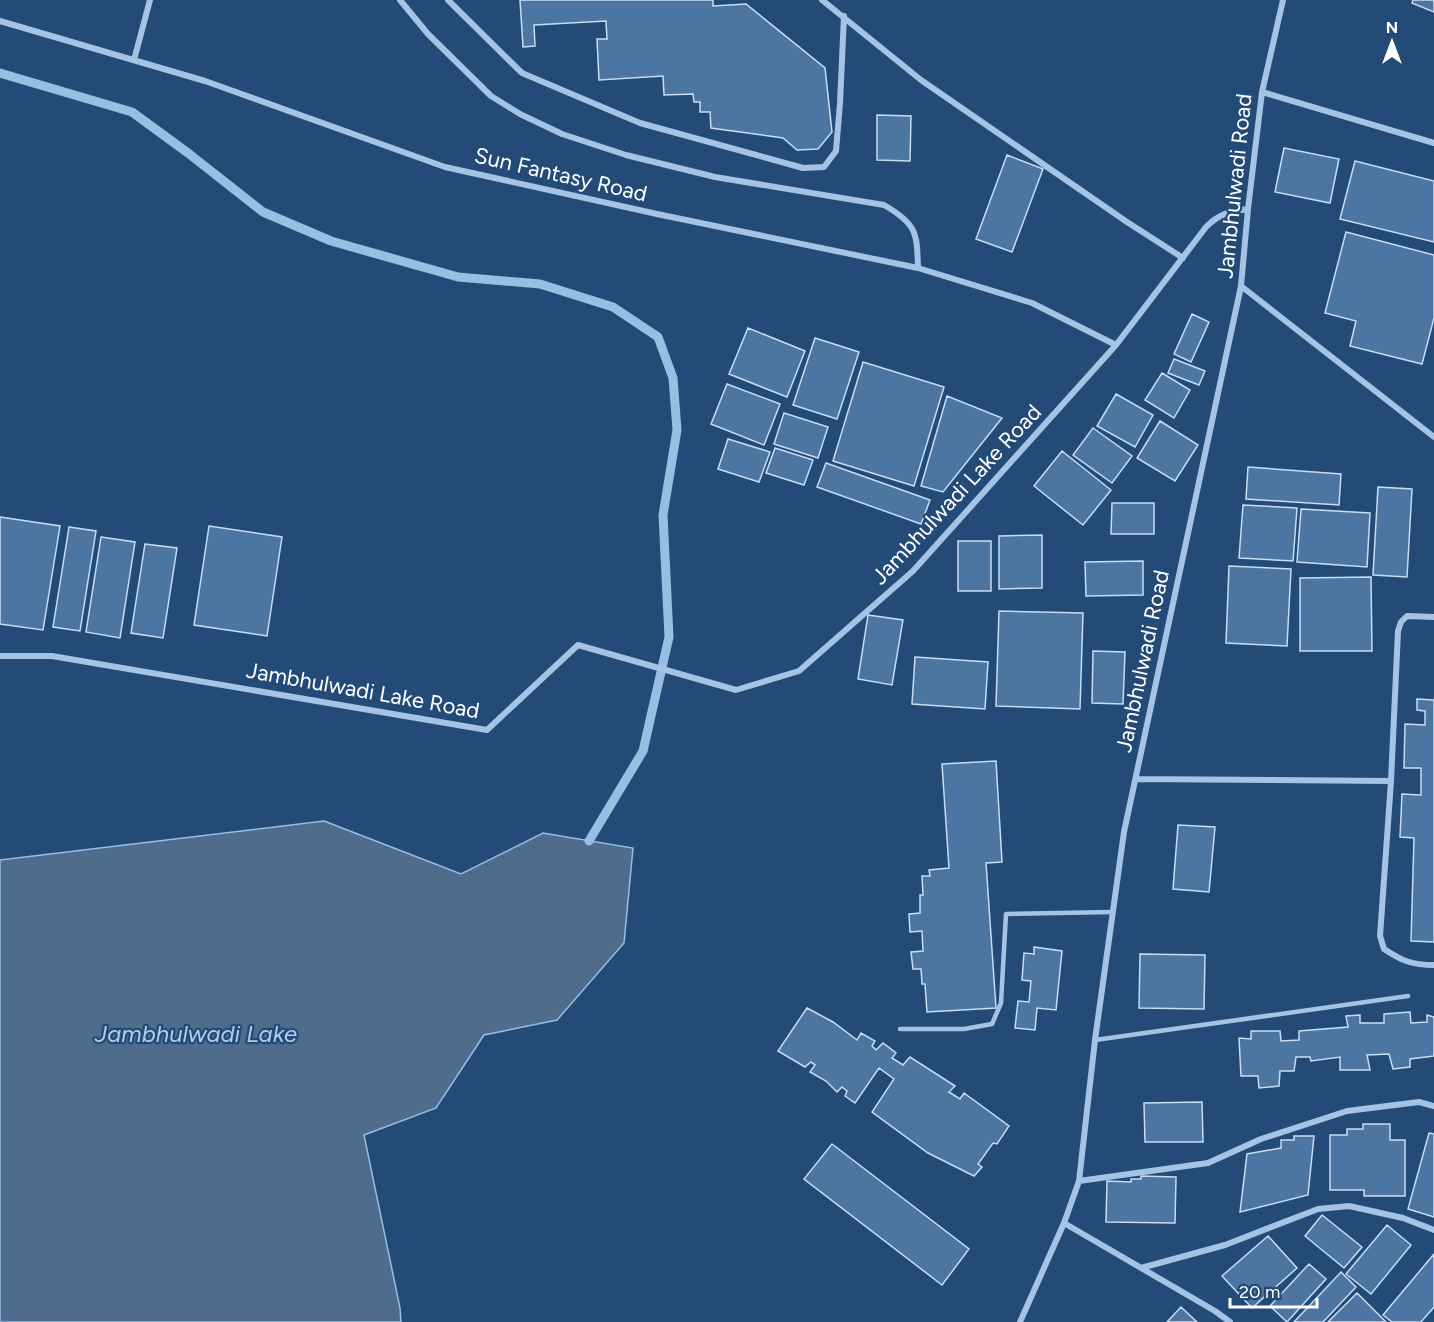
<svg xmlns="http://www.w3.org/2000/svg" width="1434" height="1322" font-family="Figtree,sans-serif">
<rect width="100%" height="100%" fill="#244b78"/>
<path fill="#4f6c8d" stroke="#99bee4" stroke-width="1.5" d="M324 821 461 874 543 833 633 848 624 943 557 1020 484 1035 436 1108 364 1135 400 1308 401 1322H0V860Z"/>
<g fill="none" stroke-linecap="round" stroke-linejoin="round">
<path stroke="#99bee4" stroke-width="9" d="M0 73 132 112 188 153 263 212 331 241 458 277 540 284 613 307 658 337 673 378 677 430 663 515 669 637 643 751 589 841"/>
</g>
<path fill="#4c75a2" stroke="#c8dcf3" stroke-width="1.5" d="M520 0H713V6L746 4 825 68 832 132 818 149 797 150 783 138 711 128 710 112H700V102H694L693 94 664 95 663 76 599 80 597 39H607L606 21 534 25 535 46 523 47Z
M1413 0H1434V12L1412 3Z
M877 115 911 116 910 161 877 160Z
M1284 148 1339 159 1330 203 1275 192Z
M1007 155 1043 169 1012 252 976 239Z
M1355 161 1434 181V242L1340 219Z
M1346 232 1434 255V318L1422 364 1350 346 1356 321 1325 313Z
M1192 314 1209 322 1191 362 1174 354Z
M748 328 805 351 787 397 729 374Z
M815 338 859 352 837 419 793 405Z
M1174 359 1205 371 1199 385 1168 373Z
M863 362 944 387 914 486 833 461Z
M1162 373 1190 390 1174 418 1145 400Z
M727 384 780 404 764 445 711 424Z
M1116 394 1153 415 1135 447 1097 426Z
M947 396 1002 418 943 492 921 486Z
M784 413 828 427 818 458 774 444Z
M1160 421 1198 445 1175 481 1137 458Z
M1093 428 1132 456 1112 483 1073 455Z
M728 439 770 452 759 482 718 469Z
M775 448 813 460 804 485 766 473Z
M1062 451 1111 490 1083 525 1034 486Z
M826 463 930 500 921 524 817 487Z
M1248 467 1341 474 1339 505 1246 499Z
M1378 487 1412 489 1407 577 1373 575Z
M1112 503H1154V534H1111Z
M1243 505 1297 508 1293 561 1239 558Z
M1301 509 1370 513 1367 567 1297 562Z
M0 517 60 526 43 630 0 624Z
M209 526 282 537 267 636 194 625Z
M69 527 96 531 80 631 53 627Z
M1042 535V588L999 589V536Z
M101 537 135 542 120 638 86 632Z
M958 541H991V591H958Z
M145 544 177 548 163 638 131 633Z
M1143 561V595L1086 596 1085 562Z
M1229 566 1291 569 1287 646 1226 643Z
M1371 577 1372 651H1300V578Z
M999 611 1083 613 1080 709 996 706Z
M868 615 903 620 892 685 858 679Z
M1093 651 1125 652 1123 704 1092 703Z
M915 657 988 662 985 709 912 704Z
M1417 699 1434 700V942L1411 941 1414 838 1400 837 1402 794 1421 795V768H1404L1405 724 1425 725V711L1417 710Z
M996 761 1002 862 986 863 996 1008 927 1012 925 984H922L921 969H913L911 952 923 951 922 931 910 932 909 914 920 913V895H923L922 876H930L929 870 949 868 942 764Z
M1178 825 1215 827 1209 892 1173 889Z
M1034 947 1062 951 1056 1010 1037 1008 1035 1030 1015 1028 1018 1001 1029 1002 1031 981 1022 980 1024 953 1034 954Z
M1140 954 1205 955 1204 1009 1139 1008Z
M807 1008 833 1022 857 1040 861 1033 875 1041 872 1046 876 1050 883 1043 896 1053 892 1058 903 1065 910 1057 955 1086 949 1092 960 1099 964 1093 1009 1126 997 1144 993 1143 978 1164 982 1167 974 1176 928 1153 872 1112 894 1079 879 1068 855 1103 845 1096 847 1091 842 1087 837 1092 826 1081 810 1072 815 1065 811 1062 805 1067 778 1051Z
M1410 1012 1411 1023 1427 1022V1015L1434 1017V1056L1410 1059V1067L1393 1069 1389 1054 1367 1055 1370 1070H1340V1057L1311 1061 1310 1057H1296L1294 1071H1280L1279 1086 1259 1088 1258 1076H1241L1239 1038 1251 1039V1031H1280L1281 1041 1299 1040V1031L1348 1027 1346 1016 1360 1015V1023H1384V1014Z
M1202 1102 1203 1142H1145L1144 1103Z
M1363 1124H1390V1140H1405V1196H1364V1190H1330V1135H1347V1129H1363Z
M1429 1133 1434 1134V1217L1408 1209Z
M1294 1136H1314L1308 1195 1240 1212 1247 1154 1281 1148V1140H1294Z
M832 1144 969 1249 942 1285 804 1179Z
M1141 1176 1176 1177 1175 1223 1106 1222 1107 1181 1131 1182V1179H1141Z
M1322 1215 1362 1247 1344 1268 1305 1236Z
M1387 1225 1411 1245 1371 1294 1346 1274Z
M1268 1236 1297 1268 1252 1308 1222 1276Z
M1434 1254V1307L1421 1322H1392L1383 1315Z
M1309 1264 1326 1279 1287 1322 1270 1306Z
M1341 1272 1356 1287 1323 1322H1294Z
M1357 1293 1386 1322H1328Z
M1181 1307 1197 1322H1167Z"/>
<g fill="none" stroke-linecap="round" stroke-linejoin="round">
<path stroke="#a5c3e4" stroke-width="4.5" d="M900 1029H964L992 1024 1001 1003 1006 914 1113 912
M1095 1040 1408 996"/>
<path stroke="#a5c3e4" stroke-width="6" d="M400 0 428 34 491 96 520 114 562 134 626 155 715 177 884 205C917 224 917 233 918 268
M448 0 522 73 640 123 803 168 824 167 836 151 840 103 844 16
M822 0 921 80 1127 222 1183 258
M0 21 205 81 445 167 657 214 918 268 1032 303 1116 345
M134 60 150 0
M1262 92 1434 143
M1241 286 1434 437
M1434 617 1407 616 1401 622 1398 631 1391 781 1380 936 1384 949C1402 961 1412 965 1434 965
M0 656H52L487 730 578 645 736 690 799 671 913 571 1116 345 1206 227C1219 214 1230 211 1248 209
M1136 779 1391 781
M1079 1181 1208 1163 1261 1139 1347 1111 1419 1102 1434 1106
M1064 1223 1215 1311 1230 1322
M1141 1268 1225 1245 1318 1209 1349 1206 1403 1218 1434 1230
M1020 1322 1064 1223 1079 1181 1095 1040 1124 832 1241 286 1248 209 1262 92 1283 0"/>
</g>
<g text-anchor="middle" stroke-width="4.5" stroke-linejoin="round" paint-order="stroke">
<g font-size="22" fill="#fff" stroke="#244b78">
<text transform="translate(561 174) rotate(13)" y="8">Sun Fantasy Road</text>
<text transform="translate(1234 186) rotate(-84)" y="8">Jambhulwadi Road</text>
<text transform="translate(956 494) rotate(-47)" y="8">Jambhulwadi Lake Road</text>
<text transform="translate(1142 661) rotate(-78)" y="8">Jambhulwadi Road</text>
<text transform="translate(363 690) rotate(10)" y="8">Jambhulwadi Lake Road</text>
</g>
<g font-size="24" font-style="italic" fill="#b0cdec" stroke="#244b78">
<text x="196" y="1042">Jambhulwadi Lake</text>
</g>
</g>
<g transform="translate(1392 42)" stroke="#244b78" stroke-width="4.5" paint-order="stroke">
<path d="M0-4.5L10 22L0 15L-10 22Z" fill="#ffffff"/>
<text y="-9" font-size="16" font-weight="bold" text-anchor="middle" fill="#ffffff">N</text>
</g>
<path d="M1230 1298v9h87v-9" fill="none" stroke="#ffffff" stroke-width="3"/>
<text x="1239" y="1298" font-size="18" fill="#ffffff" stroke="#244b78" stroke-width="4.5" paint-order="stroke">20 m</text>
</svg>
